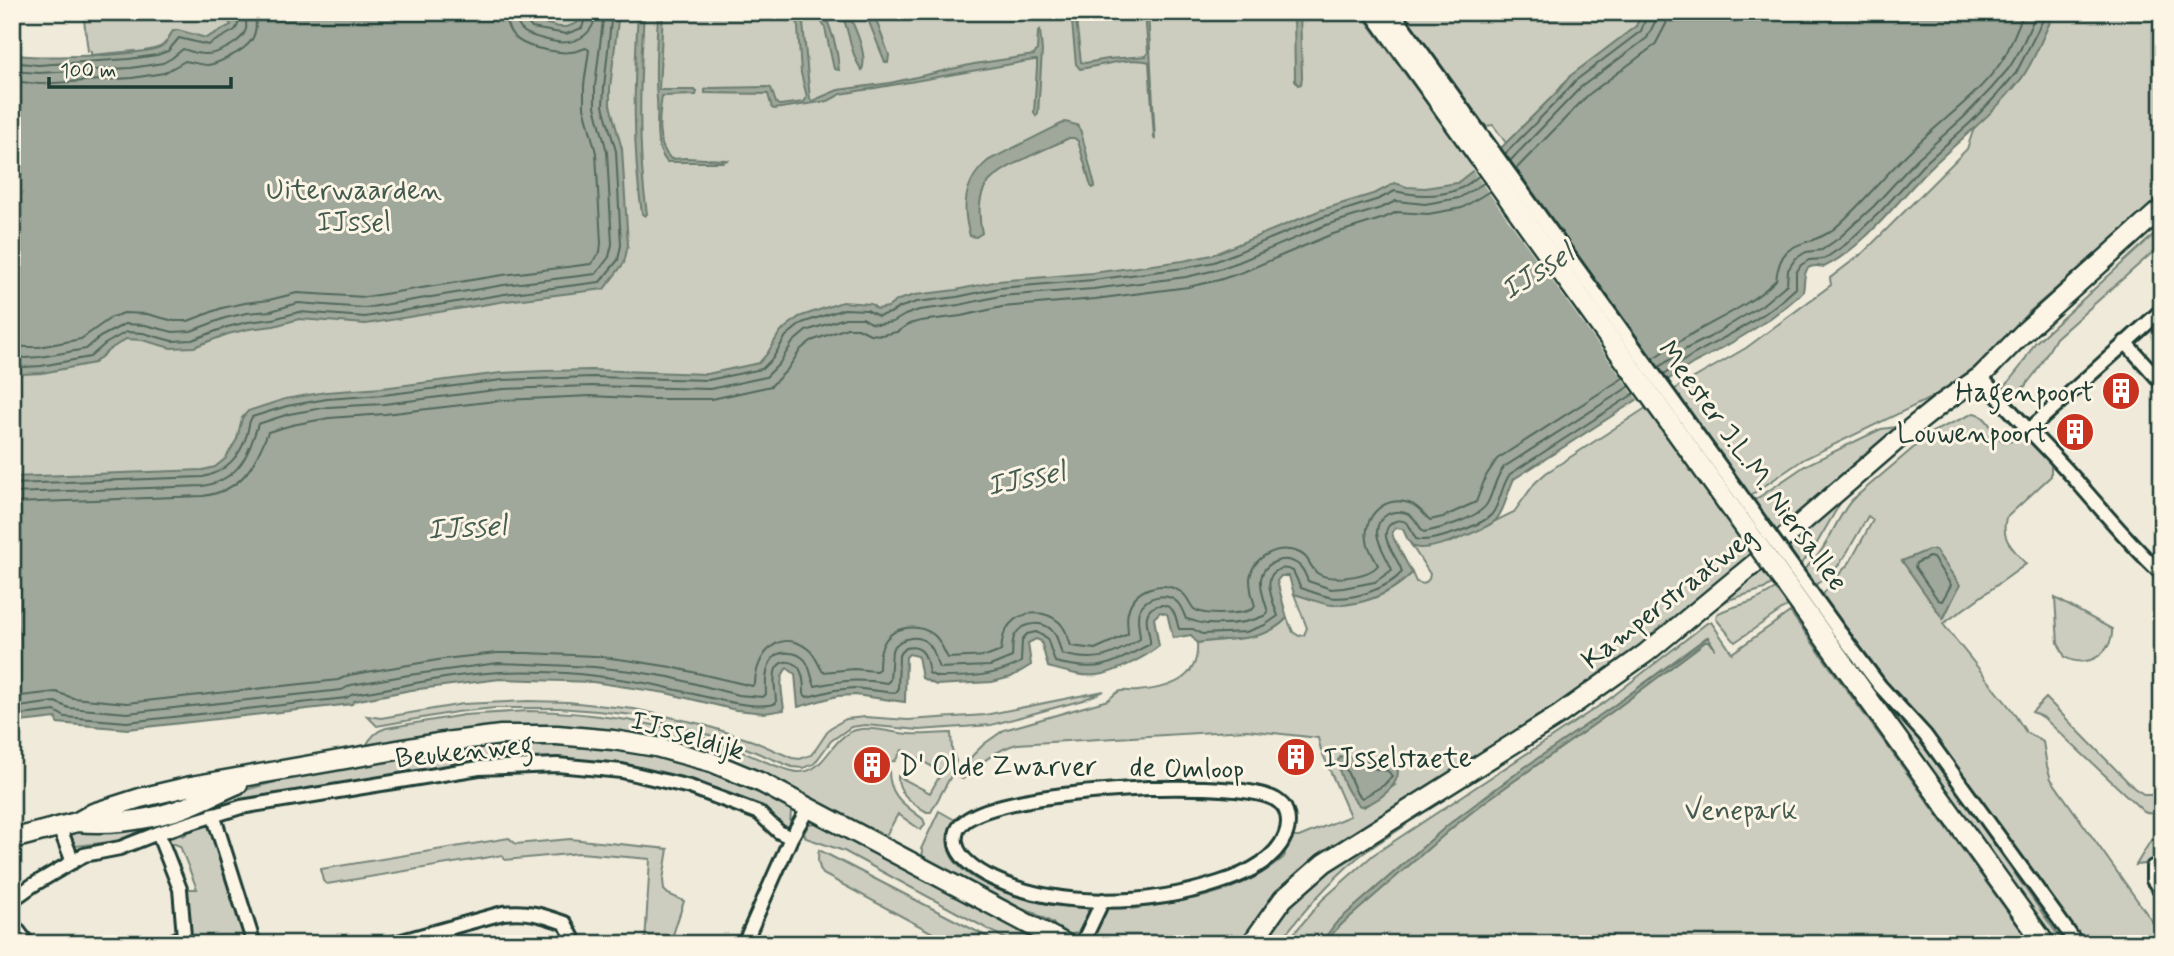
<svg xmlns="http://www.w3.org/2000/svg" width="2174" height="956" font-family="Mynerve,sans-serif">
<rect width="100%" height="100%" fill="#efeada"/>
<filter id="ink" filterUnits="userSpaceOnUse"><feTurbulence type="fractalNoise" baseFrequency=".0143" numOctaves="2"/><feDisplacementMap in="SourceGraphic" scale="14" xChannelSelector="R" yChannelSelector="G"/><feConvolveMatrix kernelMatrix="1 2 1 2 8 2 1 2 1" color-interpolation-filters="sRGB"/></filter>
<g filter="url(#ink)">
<path fill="#cccdbf" stroke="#76857a" stroke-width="2" fill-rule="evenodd" d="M83 12H1360L1475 170 1474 176 1312 260 210 481 12 480V198L134 51 91 55V51H88Z
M1402 12H1682L1559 90 1506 143 1493 125 1486 126 1479 120Z
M2055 12H2162V196L2028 313 1987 357 1967 374 1935 396 1804 459 1751 495 1755 500 1806 465 1881 429 1897 427 1777 531 1750 558 1630 654 1535 722 1346 837 1314 861 1289 883 1264 911 1241 944H1095C1093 932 1099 912 1111 907 1116 904 1123 905 1129 904L1131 909C1184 902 1242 894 1283 858L1285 855 1283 850 1290 837H1299L1350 816 1321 750 1318 738 1247 730 1017 744C995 750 980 764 963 779L958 777 973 755 984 744 1004 730 1108 700C1112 697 1116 692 1121 691 1126 690 1132 692 1138 691 1169 688 1200 680 1197 643 1228 637 1263 644 1287 618L1293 632 1299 636 1304 635 1307 628 1294 594C1342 605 1373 611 1412 573L1416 582 1424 584 1429 579 1430 574 1410 543 1415 547 1452 542 1514 512 1535 483 1546 473 1675 389 1746 348 1831 285 1830 278 1864 252 1967 149 1974 128 2022 78ZM1343 756 1356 758 1395 785 1364 807 1340 757Z
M2162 227V244L2056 338 2036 372 2025 386 2008 399 2001 391 2021 366 2035 343Z
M1974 413C1998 418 1992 458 2023 435L2051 463V476L2006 518C2000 540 2013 548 2026 564L1943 624 2011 709 2026 732 2043 742 2047 766 2051 779 2162 935V944H2083L1952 760 1929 736 1851 641 1854 638 1822 596 1833 581 1850 562 1873 520 1868 516 1845 556 1834 571 1786 607 1735 642 1716 619 1717 614C1729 607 1740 606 1753 601 1770 594 1800 574 1813 561 1829 545 1836 518 1852 500L1932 432ZM1935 550 1959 584 1944 618Z
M1846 493 1813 550 1803 562 1764 589 1728 600 1711 612 1709 609Z
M2055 598 2112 629C2114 653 2086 670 2065 657L2058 643Z
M1790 612 2031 944H1285L1322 900 1373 855 1608 700 1707 623 1711 622 1732 653ZM1707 637 1715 649 1709 642H1705L1613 711 1488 799 1484 797 1612 707Z
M1866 679 1940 763 1980 824 2064 944H2052L1918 756Z
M1104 691 1083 700 991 725 919 730 865 725 851 727 831 741 814 764 803 768 792 767 731 742 686 728 633 715 597 711 559 708H495L456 712 377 726 367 716 381 718 463 704 528 701 568 702 634 709 701 724 753 741 792 758 800 759 811 755 816 749 830 728 846 719 865 717 908 720 985 715Z
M2046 698 2134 788 2145 795H2151L2162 785V806C2156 812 2153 816 2144 812L2043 717 2032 712Z
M528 711C595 712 660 723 723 744 741 750 781 771 798 772 826 773 830 737 856 730 872 726 892 733 909 734 923 735 937 733 951 733L952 749 956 761 951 776 931 812H927C914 805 897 793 898 776L930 793 942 772 902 750 895 761 882 762 874 754 865 755 861 761 862 772 867 776H876L883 768H889C888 795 903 804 923 819L925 824 921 830 898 814 883 841 622 733 365 748C369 739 376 731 386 728L464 715Z
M500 741 613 746 692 764 760 789 789 807 791 811 790 825 785 827C779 823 775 817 769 813 757 806 743 801 730 795 646 761 553 753 463 763L235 802 202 811 200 805C296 770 400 758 500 741Z
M939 811 955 820C918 876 1031 904 1068 907L1072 903 1086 905 1089 915 1078 933 1066 935 1057 930 1053 923 1032 912 1001 903 921 861 923 851 921 849Z
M1404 820 1406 825C1390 836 1372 846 1356 859 1327 884 1301 914 1278 944H1259L1284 910 1314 880Z
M162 821 118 841 76 846 71 840 72 834 75 830Z
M820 822 997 915 1024 935 1039 944H1015L844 851 806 838 804 833 809 824Z
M2162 824V862L2136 865 2160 825Z
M204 825H208L214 832 248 944H186L190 939 187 889H197L180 846 169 842 168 839 181 834 183 836 186 834V831Z
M509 838 516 844 570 839 668 849 663 880 664 890 668 894 684 901 670 944H645L650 859 580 853 505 860 502 855 327 884 323 881 321 869Z
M819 850 1001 944H953L823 874C818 866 817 860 819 850Z"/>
<path fill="#9fa89a" stroke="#6c7d71" stroke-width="2" d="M229 12H531L535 21 559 27H567L577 23 581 12H619L610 88V105L622 149 628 245 624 263 604 289 506 301 366 324 299 319 274 326 249 329 228 334 194 347 171 348 142 340 126 339 109 350 94 363 42 373 22 374 12 370V54C34 59 140 56 160 47 168 43 168 37 173 31L178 30 206 38 231 25 229 22Z
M638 12H644C640 79 637 147 647 214L645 216 642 214C632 148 634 80 638 12Z
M658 12H663L659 90H694L697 92 696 95 662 96C659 116 655 144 671 159L686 158 727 160 723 162H667C652 144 659 121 657 99 654 70 657 41 658 12Z
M797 12H802L810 99 812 101 838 90 890 83 974 64 1034 55 1037 50 1038 32 1040 30 1042 51 1038 114 1036 116 1034 112 1037 67V60H1034L841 94 828 101 774 109 772 108 768 94 705 93V90L710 88 767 87 771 88 776 103 779 105 804 102 807 97 801 73Z
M817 12H823C832 30 838 50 839 70L834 69 825 28Z
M841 12H848C855 28 868 55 862 70 851 57 849 29 841 12Z
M865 12H873L889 55 888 63 885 62Z
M1071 12H1075L1081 62 1085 63 1108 59 1146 56 1148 52 1145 12H1148L1155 140 1154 138 1149 62C1133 56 1098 66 1080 69L1076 64Z
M1294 12H1300L1302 77 1301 84 1298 85 1295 81Z
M1642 12H2055C2043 34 2036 59 2021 79 1995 113 1960 139 1929 169 1897 201 1865 247 1824 267 1800 262 1806 277 1803 292 1770 322 1733 343 1694 363L1514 479C1507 492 1506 508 1496 520 1488 529 1427 553 1415 547 1409 545 1405 534 1403 529L1396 528 1392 532 1393 537 1412 573C1391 594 1362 606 1332 605 1320 604 1306 597 1294 594L1289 576H1281L1277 581 1287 618C1263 644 1228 637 1197 643L1191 635 1173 638 1168 617 1167 614 1160 612 1154 618 1159 646C1146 657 1114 673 1098 675 1081 677 1063 671 1048 667L1041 641 1036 639 1028 643 1031 665 1011 677 992 682 936 685 922 678 918 656 909 654 906 657 905 702 855 695 837 696 798 707 795 674 787 668C777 678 783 697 784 710L765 713 736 710 666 693 593 682 500 679 411 690 354 701 352 704 128 729 57 723 56 718 12 723V477L203 470 215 467 225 459 237 439 242 418 248 411 285 399 326 392 382 388 501 373 544 371 592 370 707 374 759 363 767 354 780 332 799 317 842 302 871 304 877 309 888 307 898 300 915 295 956 290 998 281 1092 273 1183 261 1212 255 1321 210 1376 193 1395 183 1407 187 1425 188 1457 183 1499 150 1557 92 1570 76 1636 26Z
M1065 122 1077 125 1081 132 1095 186 1093 188 1091 186 1078 141 1074 138H1069C1048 149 994 168 984 189 978 202 979 220 982 233L976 237 970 236C961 206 964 180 989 160Z
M1928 550H1935L1960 585 1943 619 1902 561Z
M1708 637 1715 649 1709 642H1705L1613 711 1486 801 1452 828 1342 924 1330 936 1326 944H1320L1336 923 1449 824 1525 767 1612 707Z
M1343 756 1397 767C1403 784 1375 805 1360 806 1348 795 1339 777 1338 760Z"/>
<path fill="#efeada" d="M1499 144 1670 383 1640 403 1471 168Z"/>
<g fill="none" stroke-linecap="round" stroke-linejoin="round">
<path stroke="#52685d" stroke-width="2" d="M515 12C516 35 533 36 551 41 573 46 594 37 596 12
M524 12 525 20 532 28 566 34 582 28 587 12
M12 62 38 65 129 59 157 55 168 51 179 38 208 45 235 30 238 25 236 12
M12 71 39 73 131 68 163 63 172 58 183 49C189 51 197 54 204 54 217 55 243 42 246 29 247 23 245 18 245 12
M12 81 39 84 132 78 164 73 185 61C193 62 200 65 208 65 216 64 223 60 229 57 251 46 259 37 255 12
M1505 154 1562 96 1575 81 1641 31 1648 12
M1510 161 1581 87 1647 38 1656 20 1657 12
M1516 169 1588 95 1655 45 1666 24 1668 12
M12 345 26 347H39L81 339 112 317 124 313 147 314 174 321H188L222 308 245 303 269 300 297 293 365 297 503 275 591 264 600 252 601 243 596 153 584 107V85L589 50 586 48C571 54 562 53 546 50 524 46 506 39 505 12
M12 355 25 358 40 357 86 349 100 337 125 324 145 325 173 332 191 331 225 318 247 313 271 311 298 303 365 308 504 285 596 274 609 257 612 244 607 152 595 106V86L604 12
M1652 359C1662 353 1670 346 1680 341 1712 321 1749 307 1776 280 1781 234 1809 250 1835 228 1862 204 1884 176 1910 151 1940 121 1978 96 2002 61 2012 45 2016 28 2025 12
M12 364 24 367 41 366 90 357 105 344 126 332 143 333 172 341 192 340 227 327 248 322 273 319 299 312 365 317 505 294 600 282 618 260 621 245 616 151 603 106 604 87 612 12
M1659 367 1686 349 1710 337 1762 305 1787 284 1788 270 1795 259 1806 252 1822 250 1839 238 1874 206 1917 159 1964 117 1991 89 2009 68 2020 50 2037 12
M1664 374C1673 369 1681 362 1691 356 1728 335 1765 318 1796 288V273L1801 265 1809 260 1824 259 1845 245 1880 212 1923 165 1970 123 1997 95 2016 73 2047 12
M12 484 203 477C225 472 241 456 247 434 249 427 248 423 252 417L287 406 327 399 383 395 502 380 592 377 708 380 762 369 773 358 786 336 802 323 844 309 867 310 878 316 890 313 901 307 917 302 957 297 999 288 1093 280 1184 268 1214 262 1323 217 1379 199 1395 191C1415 196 1439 197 1459 189 1466 186 1473 180 1479 176
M12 493 203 486C240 479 248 455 258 424L289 414 328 407 384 404 503 389 591 386 710 389 766 377 779 364 793 342 806 331 845 318H863L871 323 879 324 893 322 905 315 919 310 959 305 1000 296 1093 289 1186 277 1216 270 1239 262 1326 225 1381 208 1396 201 1425 204 1459 198 1484 183
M12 503 203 496C242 491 255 465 268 432L292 425 329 418 385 414 504 400 591 396 653 399H712L771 386 787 370 801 349 811 341 847 328H858L870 334 881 335 897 332 909 324 921 321 961 316 1002 307 1095 299 1188 287 1219 280 1243 272 1330 235 1384 218 1397 212 1428 214 1462 208 1490 191
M1929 557 1933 558 1951 585 1942 601 1938 600 1915 567 1916 563Z
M12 697 56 692 73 698 127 703 338 680 349 675 444 659 497 653H527L595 656 633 661 671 667 752 686 755 683C756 655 779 627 808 649 816 655 818 665 823 672L854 669 876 671 879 669C879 661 879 653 882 647 890 626 917 622 934 635 941 641 943 650 948 658L988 656 1001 651C1002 644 1002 636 1006 630 1016 611 1043 608 1059 622 1066 628 1068 638 1071 646L1095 649 1128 634C1128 627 1126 619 1128 612 1133 589 1161 579 1181 592 1188 596 1189 604 1194 609 1204 617 1242 614 1253 609L1255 606C1252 597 1250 588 1250 579 1252 558 1275 545 1295 551 1311 556 1308 566 1317 573 1330 582 1369 577 1378 565 1374 557 1368 549 1367 540 1363 516 1385 495 1409 503 1419 506 1423 514 1430 520L1443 517 1476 502 1486 476 1497 459 1623 378
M12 708 55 702 69 708 127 713 342 690 351 685 409 675 498 663 527 664 594 667 631 671 669 677 738 695 763 697 766 694C765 678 766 649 790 653 796 653 801 656 805 660 811 668 811 678 815 686 844 680 857 679 887 683L890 680 892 650C900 637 921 632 931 647 936 654 936 662 939 668L990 666 1012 657C1013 650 1011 642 1015 635 1023 621 1045 620 1054 633 1059 639 1059 648 1062 654 1096 663 1110 657 1140 639 1140 630 1136 620 1139 611 1145 596 1167 591 1178 603 1182 608 1184 614 1186 619 1193 620 1201 624 1208 624 1228 625 1248 624 1266 615L1268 612C1265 602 1260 590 1261 579 1263 563 1283 555 1296 563 1303 567 1305 574 1308 581L1331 589 1343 588 1375 582 1392 570C1386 553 1364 528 1388 514 1395 511 1404 511 1410 515 1417 520 1419 528 1424 532 1440 529 1482 517 1488 502 1494 490 1495 478 1504 467L1630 386
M12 716 55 711 65 717 127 722 346 698 353 694C402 687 451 674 501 672 549 670 598 675 645 683 674 687 753 714 776 703 776 692 772 679 776 669 782 657 797 661 801 672 804 679 804 687 804 694L807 697 835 690 854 688 895 693 898 690 899 655 906 648C924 644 927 658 929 673L937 677C967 677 996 677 1021 662L1022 640 1027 634 1036 632 1047 638 1055 662C1101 673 1110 665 1150 644 1151 635 1145 625 1147 616 1150 603 1169 601 1174 613 1177 618 1177 624 1179 629H1193L1202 634 1246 632 1265 625 1278 616C1274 604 1262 579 1276 571 1282 567 1287 568 1293 571L1301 588C1310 591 1320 595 1329 597 1351 601 1388 589 1402 572 1399 560 1388 549 1386 537 1384 525 1398 515 1408 524 1411 528 1413 535 1416 539 1430 544 1483 525 1492 514 1501 502 1501 486 1510 474L1635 393
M1350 764 1388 771 1392 776 1384 785 1362 798 1357 794 1346 769 1347 765Z"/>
<defs>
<path id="street" d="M2125 342 2162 383
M1981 376C2006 409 2037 437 2064 467 2097 503 2126 541 2162 574
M2029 430 2162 310
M1841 634 1880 686 1925 735 2077 944
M1149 788C1176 788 1259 785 1279 802 1289 809 1290 825 1285 836 1274 862 1244 875 1218 883 1149 906 1052 910 986 875 970 866 950 851 957 831 969 797 1115 790 1149 788Z
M213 814 254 944
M59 826 73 862
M158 833 180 889 184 936 167 944
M2162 866 2153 867V880L2162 892
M12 900 33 885 84 855 120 848 158 833 241 807 479 768 557 765 622 771 690 787 759 813 779 832 791 838
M12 923 28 944
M391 944 503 913C528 910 542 915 565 923L576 944
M744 944 791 838 809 807
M1082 944 1103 900"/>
<path id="secondary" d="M77 822C107 825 142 821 171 812 194 806 216 793 238 784
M12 839 77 822 93 813 140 798 191 786 437 743 501 735H557L613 740 656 747 711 762 762 783 1066 944
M1251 944 1283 899 1324 863 1559 715 1646 653 1754 564 1911 428 1941 404 1981 376 2024 332 2162 208"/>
<path id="primary" d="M1828 643 2045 944"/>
</defs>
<use href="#street" stroke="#1f3d34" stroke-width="18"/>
<use href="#secondary" stroke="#1f3d34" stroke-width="23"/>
<use href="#primary" stroke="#1f3d34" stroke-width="24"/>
<use href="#street" stroke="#fcf5e5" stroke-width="12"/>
<use href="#secondary" stroke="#fcf5e5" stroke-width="18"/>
<use href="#primary" stroke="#fcf5e5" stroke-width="19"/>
<defs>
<path id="street-bridge" d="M1393 12 1841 634"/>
<path id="primary-bridge" d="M1375 12 1828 643"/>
</defs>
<use href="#street-bridge" stroke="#1f3d34" stroke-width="18" stroke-linecap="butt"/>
<use href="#primary-bridge" stroke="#1f3d34" stroke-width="24" stroke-linecap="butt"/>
<use href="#street-bridge" stroke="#fcf5e5" stroke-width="12"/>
<use href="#primary-bridge" stroke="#fcf5e5" stroke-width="19"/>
</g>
</g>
<defs>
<symbol id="building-disc" viewBox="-11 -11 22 22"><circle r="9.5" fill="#c8321e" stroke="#fcf5e5"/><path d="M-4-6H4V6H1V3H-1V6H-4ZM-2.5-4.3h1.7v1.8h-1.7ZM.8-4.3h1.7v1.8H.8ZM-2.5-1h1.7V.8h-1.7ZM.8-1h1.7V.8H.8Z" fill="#fff"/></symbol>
</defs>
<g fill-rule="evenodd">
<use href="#building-disc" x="2099" y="369" width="44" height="44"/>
<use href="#building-disc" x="2053" y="410" width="44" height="44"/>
<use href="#building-disc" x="1274" y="735" width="44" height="44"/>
<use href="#building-disc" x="850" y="743" width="44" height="44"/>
</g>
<g text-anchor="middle" stroke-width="6" stroke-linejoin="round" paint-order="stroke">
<g font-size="28" fill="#425a50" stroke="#fcf5e5">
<text x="354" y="199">Uiterwaarden<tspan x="354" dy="32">IJssel</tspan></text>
<text x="1741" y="819">Venepark</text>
</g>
<g font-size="28" fill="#1f3d34" stroke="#fcf5e5" text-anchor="end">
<text x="2094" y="401">Hagenpoort</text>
<text x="2048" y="442">Louwenpoort</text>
<text x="1323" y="767" text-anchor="start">IJsselstaete</text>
<text x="899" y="775" text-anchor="start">D' Olde Zwarver</text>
</g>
<g font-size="28" fill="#1f3d34" stroke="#fcf5e5">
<text transform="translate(1754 465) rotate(54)" y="10">Meester J.L.M. Niersallee</text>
<text transform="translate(1668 597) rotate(-38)" y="10">Kamperstraatweg</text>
<text transform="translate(688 734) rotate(16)" y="10">IJsseldijk</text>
<text transform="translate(464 750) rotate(-6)" y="10">Beukenweg</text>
<text transform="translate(1187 767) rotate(1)" y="10">de Omloop</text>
</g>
<g font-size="30" font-style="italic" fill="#455d53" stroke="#fcf5e5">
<text transform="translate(1537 271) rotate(-32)" y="10">IJssel</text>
<text transform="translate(1026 478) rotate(-11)" y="10">IJssel</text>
<text transform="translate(467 527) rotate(-3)" y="10">IJssel</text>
</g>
</g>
<rect width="2174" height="956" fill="none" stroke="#fcf5e5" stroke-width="42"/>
<rect x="21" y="21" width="2132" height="914" fill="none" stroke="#1f3d34" stroke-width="2.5" filter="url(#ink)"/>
<path d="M49 77v10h182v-10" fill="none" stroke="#1f3d34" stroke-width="3.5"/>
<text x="60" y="77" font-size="21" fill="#1f3d34" stroke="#fcf5e5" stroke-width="5" paint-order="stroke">100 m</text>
</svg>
